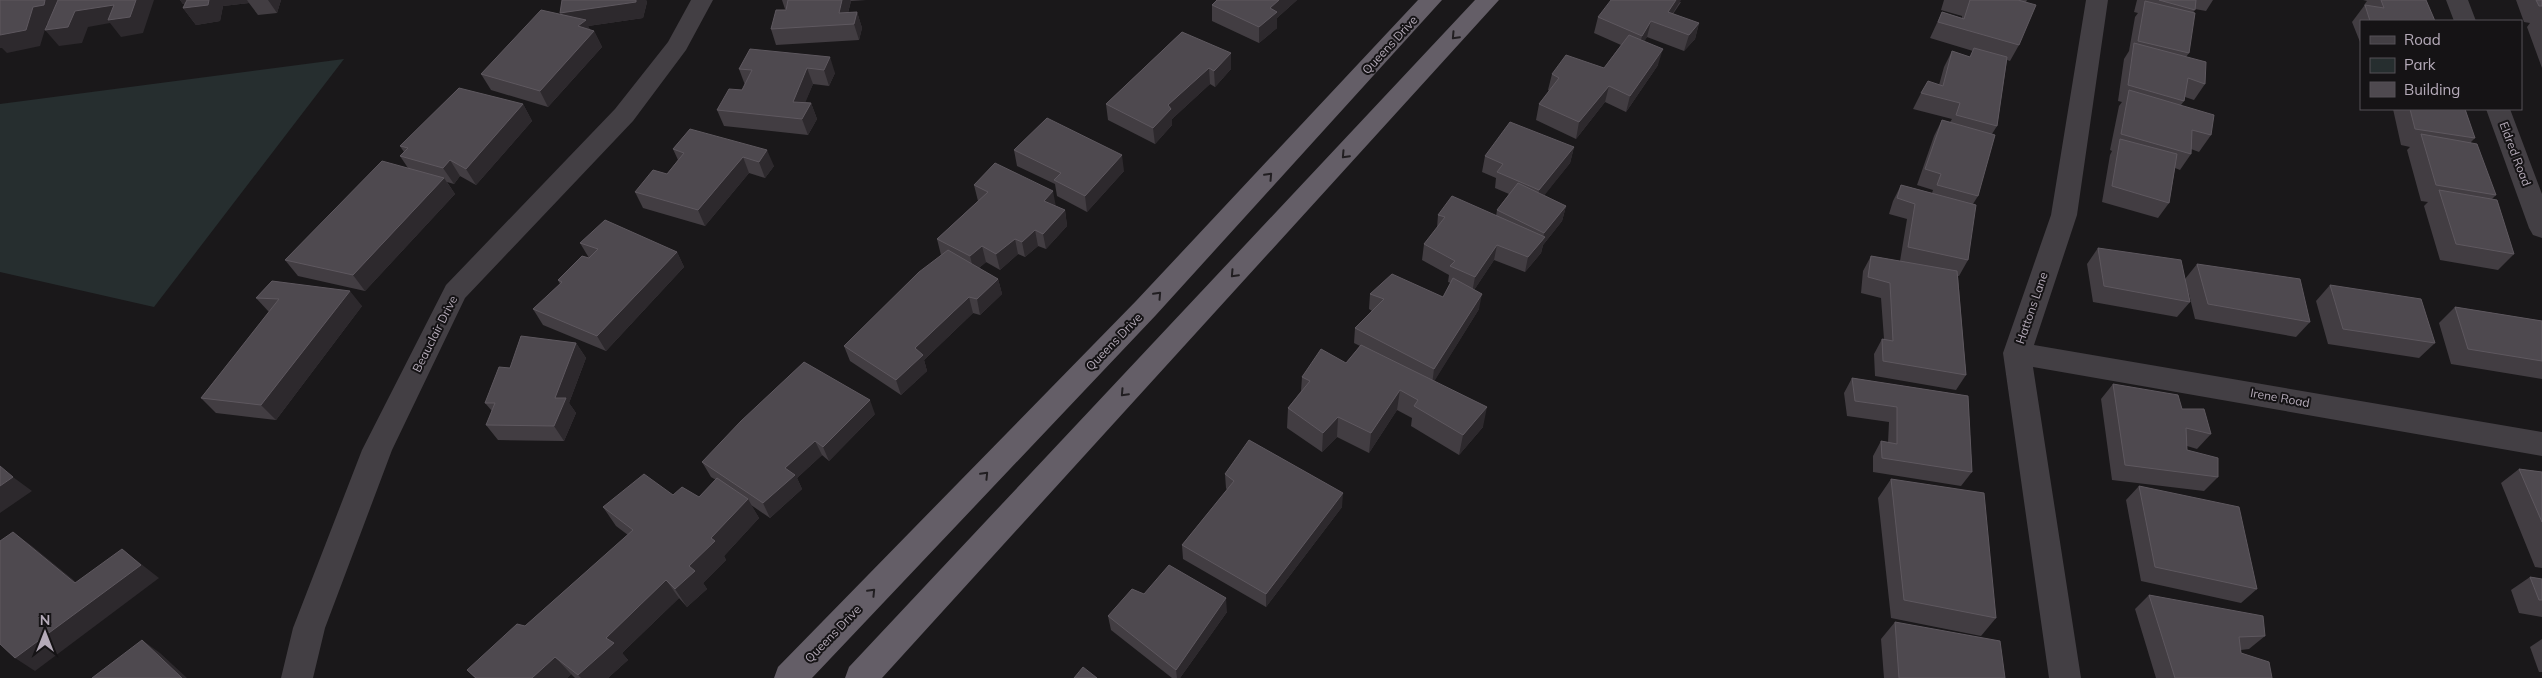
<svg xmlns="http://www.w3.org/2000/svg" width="2542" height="678" font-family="Mulish,sans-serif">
<rect width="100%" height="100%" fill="#1a181a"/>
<path fill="#262e2f" d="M344 59 154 307 0 272V104Z"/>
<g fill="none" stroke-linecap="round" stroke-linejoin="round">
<path fill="#433f44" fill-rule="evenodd" d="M691 0H713L686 50 633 121 465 298 392 450 325 628 313 678H281L293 628 362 450 446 285 615 109 668 42Z
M2086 0H2108L2077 215 2034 345 2542 432V456L2033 367 2081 678H2049L2003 353 2051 215Z
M2446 0H2468L2476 21H2454Z
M2486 109H2510L2542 194V238L2533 235 2529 228Z"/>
<path fill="#645e67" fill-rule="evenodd" d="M1418 0H1442L1156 315 812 678H774L778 667 1136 301Z
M1475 0H1499L882 678H845L849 667Z"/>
</g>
<path fill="#423d42" d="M180 0H281L277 13 258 15 249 3 223 6 220 21 196 25 183 8 186 4H183Z
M562 0H646L647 2 643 18 588 26 590 30 594 31 602 47 548 107 491 90 481 74 561 15Z
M782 0H866L851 1 848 13 857 12 862 28 859 40 776 45 771 29 786 10 787 9H785Z
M1217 0H1297L1277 18V28L1259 43 1212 21V5Z
M1944 0H2027L2026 2 2019 45 2010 61 2007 60 1997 126 1992 134 1978 196 1973 204 1968 260 1959 276H1958L1966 375 1956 390 1875 376 1874 354 1882 339H1884L1881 298 1861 293 1863 271 1871 256 1900 261 1907 219 1889 214 1893 201 1901 185 1932 193 1933 190 1917 185 1934 136 1942 120 1950 122 1952 119 1913 109 1921 93 1939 85 1944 67 1952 51 1970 57 1973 51 1930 38 1942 12 1962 18V16L1941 10Z
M2137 0H2213L2206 11 2195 9 2193 13 2189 53 2186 57 2205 84 2194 100 2185 97 2184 101 2181 105 2211 135 2199 152 2191 149V154L2180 170 2175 168 2169 203 2158 218 2102 202 2110 155 2112 151 2110 150 2119 106 2122 102 2118 101 2124 59 2129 51 2135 17 2138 13 2134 12Z
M2363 0H2426L2435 21H2361V43L2360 42 2352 22 2364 6V5L2367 1Z
M2516 0H2542V68L2527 27 2530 23 2524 22Z
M1681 2 1673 14 1699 23 1695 39 1684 51 1647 37 1644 41 1658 65 1626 112 1605 102 1576 139 1536 120 1539 104 1549 91 1548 90 1552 74 1604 68 1621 45 1594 33 1598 17Z
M1182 32 1231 69 1215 87 1210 84 1172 119V125L1155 144 1108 120 1106 104Z
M750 49 835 73 829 86 813 84 805 102 811 103 817 119 808 135 724 126 717 110 742 90 745 85 739 69Z
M523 104 532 121 476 185 460 176 454 184 447 182 455 194 365 291 298 276 285 260 408 168 400 156 404 152 400 146Z
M2393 109H2465L2475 138 2471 142 2496 195 2492 199 2514 254 2498 270 2440 260 2424 206 2428 202 2421 201 2407 150 2410 147 2401 145Z
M690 129 774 166 765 178 749 173 705 226 643 208 635 192 667 174 678 160 673 149Z
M1574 147 1570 163 1544 195 1566 206 1562 221 1543 245 1541 253 1525 272 1494 260 1474 290 1479 309 1434 381 1483 427 1459 455 1411 426 1412 418 1397 410 1369 453 1337 437 1322 452 1287 428 1288 408 1301 391 1302 377 1346 363 1360 346 1354 343 1355 328 1372 311 1369 309 1370 294 1443 297 1451 283 1448 282 1449 275 1422 260 1424 244 1437 228 1438 215 1496 216 1497 210 1509 194 1495 188 1496 178 1482 172 1485 156Z
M1014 150 1124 171 1087 212 1057 196 1055 184 1017 166Z
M974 185 1056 206 1065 210 1067 226 1046 249 1038 246 1025 257 1018 254 1000 270 986 262 979 268 998 279 1002 294 980 315 973 313 924 360 927 371 901 395 850 361 844 346 941 255 937 239 978 201Z
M580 243 677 252 684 267 606 351 543 325 533 309 560 284 558 280 589 258Z
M2098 248 2185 279 2197 264 2310 322 2296 337 2195 319 2188 290 2190 302 2177 317 2093 302 2087 264Z
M272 281 362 306 276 420 216 413 201 398 269 312 256 298Z
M2330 285 2435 343 2419 358 2328 344 2316 301Z
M2455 307 2542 321V379L2451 364 2439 323Z
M576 343 586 358 569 403 576 413 564 441 498 440 486 425 492 411 485 403 510 368Z
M1852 378 1968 396 1972 472 1961 486 1873 472V456L1881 441 1888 443 1889 422 1847 416 1844 393Z
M2113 384 2182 409 2211 434 2197 449 2187 446V450L2218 477 2204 491 2112 480 2101 399Z
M875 414 829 461 822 455 797 478 802 489 770 518 751 505 759 518 724 556 726 560 703 583 707 589 687 607 679 598 622 653 628 660 608 678H575L571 674 567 678H475L467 670 525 626 628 535 616 526 603 507 673 495 699 497 716 480 711 477 702 462Z
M2519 469 2542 472V568L2535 567 2501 483Z
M1225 474 1342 507 1266 607 1183 559 1182 545 1227 490 1226 488Z
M1891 479 1996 618 1981 636 1891 618 1878 498Z
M2139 486 2257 589 2241 603 2141 581 2126 500Z
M2530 577 2542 579V617L2519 613 2511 590Z
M1144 594 1227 612 1180 678H1172L1111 630 1108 616Z
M2149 595 2265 636 2249 649 2241 650V653L2272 678H2156L2135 609Z
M1895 622 2005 678H1884L1881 639Z
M2542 639V672H2539L2530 647Z"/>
<path fill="#2d292d" d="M41 0H60L58 22 47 23 40 46 7 53 2 48H0V35Z
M136 0H154L143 33 121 37 110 23 88 27 82 43 59 46 45 30 75 11Z
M180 0H205L206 1 183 4Z
M209 0H247L249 3 223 6 220 21 196 25 183 8Z
M268 0H281L277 13Z
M636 0H646L647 2 643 18 588 26 592 33 594 31 602 47 548 107 540 91 568 29 560 13Z
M842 0H850L851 1 845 24 839 13Z
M1279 0H1297L1277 18V28L1259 43V27L1270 8Z
M1676 0H1681L1665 26 1668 12Z
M857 12 862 28 859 40 854 24Z
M1651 21 1647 37 1638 52 1642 36Z
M1699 23 1695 39 1684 51 1689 35Z
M1663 49 1658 65 1626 112 1630 96Z
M1231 53V69L1215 87 1214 71Z
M830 57 835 73 829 86 824 70Z
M807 68 813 84 799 118 793 102Z
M1209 68 1210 84 1172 119V125L1155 144 1153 128 1168 105Z
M1609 86 1605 102 1576 139 1579 122Z
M811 103 817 119 808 135 802 119Z
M523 104 532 121 476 185 466 169Z
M1574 147 1570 163 1536 206 1539 190Z
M767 150 774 166 765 178 759 162Z
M1122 155 1124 171 1087 212 1085 196Z
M743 157 749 173 705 226 698 210Z
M450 160 460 176 454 184 443 168Z
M444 178 455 194 365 291 353 275Z
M1053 191 1056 207 1044 201Z
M1566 206 1562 221 1543 245 1541 253 1525 272 1528 257 1543 240 1544 233Z
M1065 210 1067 226 1046 249 1043 234Z
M1035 230 1038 246 1025 257 1022 242Z
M1015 239 1018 254 1000 270 996 254Z
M1497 245 1494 260 1472 293 1475 277Z
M982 246 986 262 974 272 970 256Z
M677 252 684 267 606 351 597 336Z
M998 279 1002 294 980 315 977 299Z
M350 291 362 306 276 420 261 405Z
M1482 294 1479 309 1432 385 1434 369Z
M969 297 973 313 924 360 927 371 901 395 896 380 915 348Z
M576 343 586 358 569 403 576 413 564 441 554 426 555 398Z
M1400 390 1397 410 1369 453 1371 433Z
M870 400 875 414 829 461 823 447Z
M1487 407 1483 427 1459 455 1463 435Z
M1338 417 1337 437 1322 452 1323 433Z
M815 441 822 455 797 478 802 489 770 518 763 503 785 468Z
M13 477 32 491 0 513V486Z
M1343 493 1342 507 1266 607V594Z
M748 499 759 518 724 556 726 560 703 583 707 589 687 607 675 589 689 566 711 538Z
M13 532 32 546 93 596 75 583Z
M122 549 159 578 35 671 15 658Z
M666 580 679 598 622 653 628 660 608 678H581L578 675 606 638Z
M1226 598 1227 612 1180 678H1177L1176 670Z
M142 640 160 653 187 678H182Z
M555 657 571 674 567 678H532Z"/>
<path fill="#4e494f" stroke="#5e585f" d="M0 0H45L44 5 33 7 26 30 0 35Z
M58 0H136L130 17 108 20 114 5 75 11 68 27 45 30Z
M187 0H209L208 5 183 8Z
M562 0H636V2L560 13Z
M788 0H842L839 13 857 12 854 24 771 29 776 10H786Z
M1217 0H1279L1270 8 1277 12 1259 27 1212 5Z
M1611 0H1676L1668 12 1699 23 1689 35 1651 21 1642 36 1598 17Z
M1970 0H2018L2036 5 2019 45 1938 22 1942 12 1964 19Z
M2159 0H2196L2195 10Z
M2381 0H2426L2435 21H2370L2365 5 2384 8Z
M2536 0H2542V6H2539Z
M2145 1 2195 13 2189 53 2138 41Z
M541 10 586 20 578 26 594 31 540 91 481 74Z
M1182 32 1231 53 1214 71 1209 68 1168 105 1171 109 1153 128 1106 104Z
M1629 35 1663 49 1630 96 1609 86 1579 122 1539 104 1559 78 1552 74 1566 55 1604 68Z
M2134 43 2206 62 2205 84 2188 78 2184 101 2128 85Z
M1974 48 2007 57 1997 126 1956 115 1960 103 1921 93 1928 81 1943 86 1952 51 1970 57Z
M750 49 830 57 824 70 807 68 793 102 811 103 802 119 717 110 729 89 742 90 752 70 739 69Z
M459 88 523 104 466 169 450 160 443 168 400 156 408 148 400 146Z
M2129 90 2214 115 2211 135 2192 130 2191 154 2121 134Z
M2410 109H2465L2475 138 2415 129Z
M1047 118 1122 155 1085 196 1054 180 1061 173 1014 150Z
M1942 120 1995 135 1978 196 1937 185 1941 174 1925 169Z
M1510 122 1574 147 1539 190 1497 172 1503 164 1485 156Z
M690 129 767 150 759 162 743 157 698 210 635 192 653 170 667 174 684 153 673 149Z
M2421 134 2477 144 2496 195 2436 185Z
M2120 139 2177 154 2169 203 2112 186Z
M382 161 444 178 353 275 285 260Z
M995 163 1053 191 1044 201 1065 210 1043 234 1035 230 1022 242 1015 239 996 254 982 246 970 256 937 239 988 192 974 185Z
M1518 183 1566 206 1544 233 1497 210Z
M1901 185 1976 205 1968 260 1908 247 1915 204 1897 198Z
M2439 190 2497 200 2514 254 2456 244Z
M1452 196 1545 237 1528 257 1497 245 1475 277 1450 266 1455 261 1424 244 1445 217 1438 215Z
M605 220 677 252 597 336 533 309 562 282 558 280 582 256 589 258 598 249 580 243Z
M2098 248 2181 260 2190 302 2104 286Z
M948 250 998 279 977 299 969 297 915 348 923 355 896 380 844 346 919 272Z
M1871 256 1957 271 1966 375 1883 361 1882 339 1893 341 1890 283 1868 277Z
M2197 264 2300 279 2310 322 2208 304Z
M1392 274 1443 297 1453 278 1482 294 1434 369 1355 328 1384 299 1370 294Z
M272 281 350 291 261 405 201 398 279 299 256 298Z
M2330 285 2421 299 2435 343 2343 329Z
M2455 307 2542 321V361L2468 349Z
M521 336 576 343 555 398H566L554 426 486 425 495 403H485L499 367 510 368Z
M1361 345 1487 407 1463 435 1414 406 1418 400 1400 390 1371 433 1338 417 1323 433 1288 408 1310 381 1302 377 1321 349 1346 363Z
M804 362 870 400 823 447 815 441 785 468 795 475 763 503 702 462 741 421Z
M1852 378 1968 396 1972 472 1882 458 1881 441 1897 444V407L1855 401Z
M2113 384 2178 395 2182 409H2204L2211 434 2186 428 2187 450 2218 458V477L2125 465Z
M1249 440 1343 493 1266 594 1182 545 1234 481 1225 474Z
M0 466 13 477 0 486Z
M2519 469 2542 472V522Z
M644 474 673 495 682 487 699 497 717 478 748 499 711 538 715 541 689 566 695 571 675 589 666 580 606 638 614 643 578 675 555 657 532 678H476L467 670 517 624 525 626 633 530 603 507Z
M1891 479 1984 493 1996 618 1904 600Z
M2139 486 2239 507 2257 589 2155 567Z
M13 532 75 583 122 549 141 565 15 658 0 644V541Z
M1169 565 1226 598 1176 670 1108 616 1132 589 1144 594Z
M2530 577 2542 579V600H2539Z
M2149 595 2263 616 2265 636 2239 637 2241 653 2269 662 2272 678H2175Z
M1895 622 2000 641 2005 678H1899Z
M142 640 182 678H92Z
M1083 667 1097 678H1074Z"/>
<defs><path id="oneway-chevron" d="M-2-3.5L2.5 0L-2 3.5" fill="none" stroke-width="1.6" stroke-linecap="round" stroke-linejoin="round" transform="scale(1.25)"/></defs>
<g stroke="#211e21">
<use href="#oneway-chevron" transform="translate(1455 36) rotate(133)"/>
<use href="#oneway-chevron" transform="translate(1345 155) rotate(133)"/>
<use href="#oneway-chevron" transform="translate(1269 176) rotate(-47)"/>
<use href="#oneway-chevron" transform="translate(1234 274) rotate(133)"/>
<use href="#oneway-chevron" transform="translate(1158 295) rotate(-47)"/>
<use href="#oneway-chevron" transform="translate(1124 393) rotate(133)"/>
<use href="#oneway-chevron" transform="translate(985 475) rotate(-46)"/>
<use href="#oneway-chevron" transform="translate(872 592) rotate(-46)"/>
</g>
<g text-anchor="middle" stroke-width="4" stroke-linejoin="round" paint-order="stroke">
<g font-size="12" fill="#b5abb9" stroke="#151315">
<text transform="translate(1390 45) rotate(-47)" y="4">Queens Drive</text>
<text transform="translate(2515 154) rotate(69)" y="4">Eldred Road</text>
<text transform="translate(2032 308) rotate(-71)" y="4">Hattons Lane</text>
<text transform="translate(435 334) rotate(-63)" y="4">Beauclair Drive</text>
<text transform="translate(1114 342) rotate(-46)" y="4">Queens Drive</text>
<text transform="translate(2280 398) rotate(10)" y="4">Irene Road</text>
<text transform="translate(833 634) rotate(-46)" y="4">Queens Drive</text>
</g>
</g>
<rect x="2360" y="20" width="162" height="90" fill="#151315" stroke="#555057"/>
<rect x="2370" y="36" width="25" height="8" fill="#433f44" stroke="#555057"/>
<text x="2404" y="45" font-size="15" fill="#b5abb9">Road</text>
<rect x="2370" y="58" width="25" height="15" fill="#262e2f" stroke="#555057"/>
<text x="2404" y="70" font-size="15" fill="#b5abb9">Park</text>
<rect x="2370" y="82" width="25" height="15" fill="#4e494f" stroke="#555057"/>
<text x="2404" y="95" font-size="15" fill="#b5abb9">Building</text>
<g transform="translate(45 633)" stroke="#151315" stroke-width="4" paint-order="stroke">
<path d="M0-4L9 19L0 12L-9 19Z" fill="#b5abb9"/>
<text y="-8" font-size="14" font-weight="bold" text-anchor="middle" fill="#b5abb9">N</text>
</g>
</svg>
